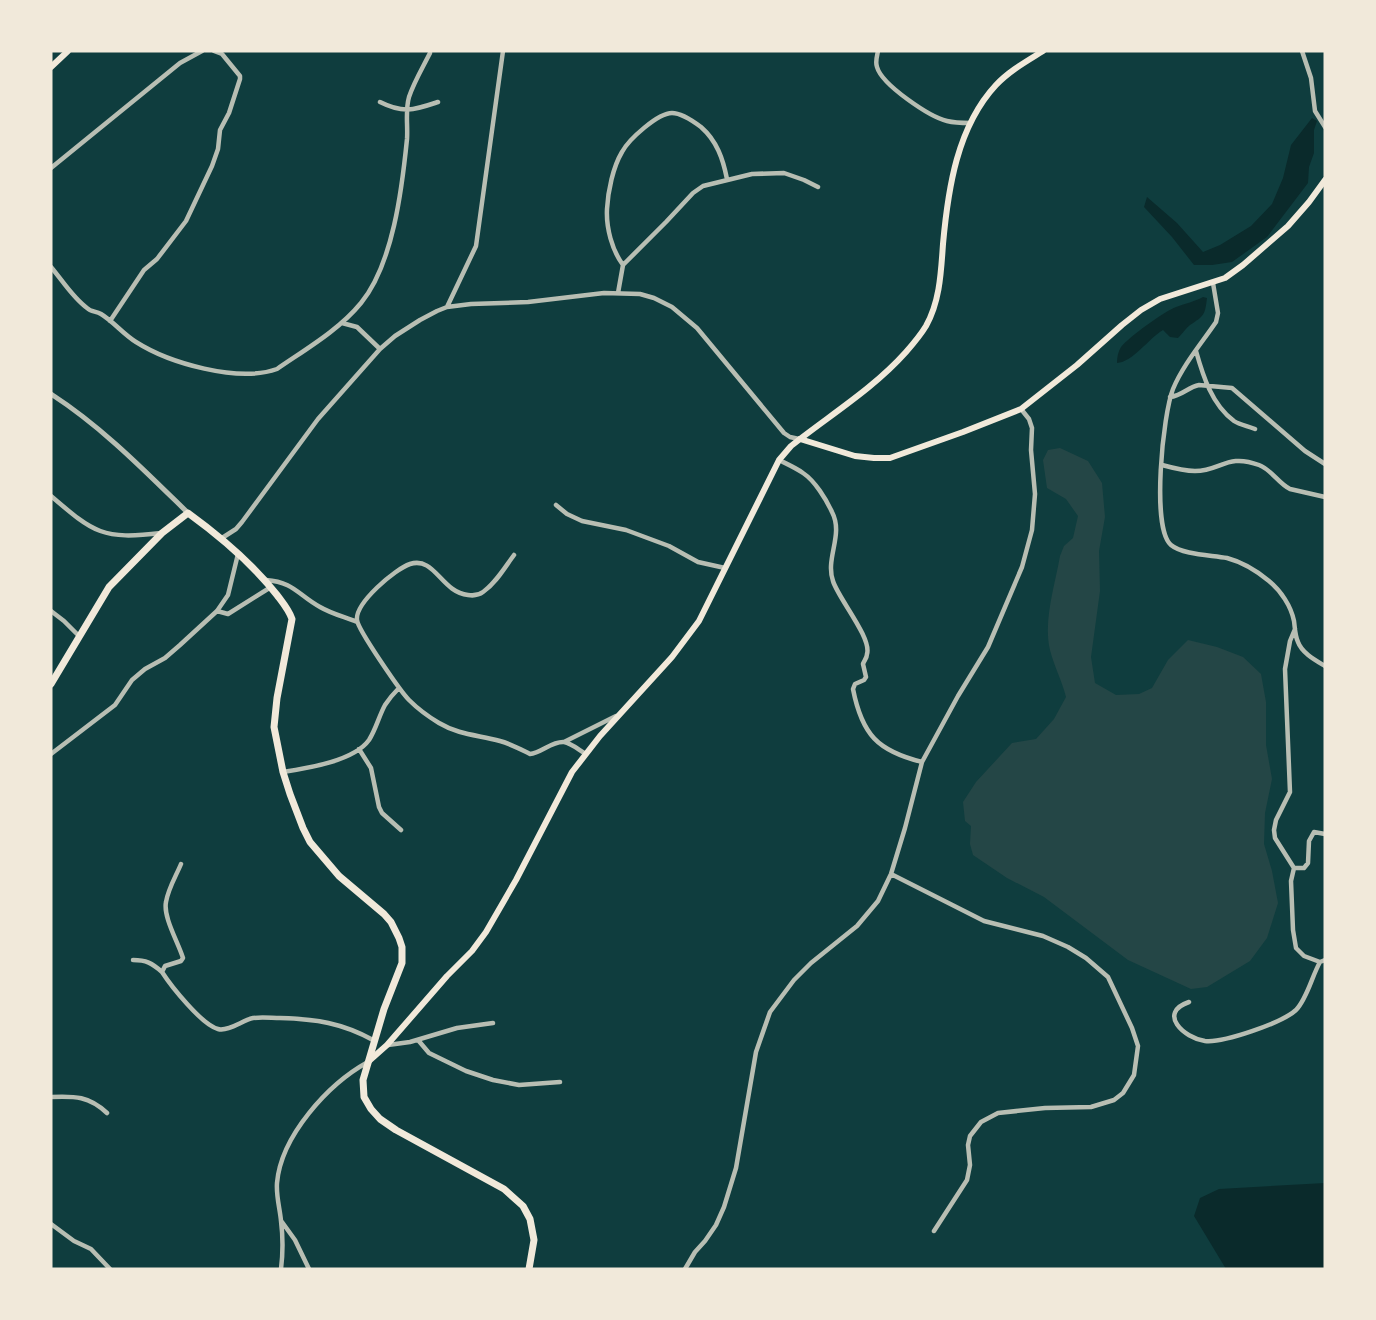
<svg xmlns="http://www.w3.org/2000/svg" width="1376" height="1320" font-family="Roboto,sans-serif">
<rect width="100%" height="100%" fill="#0f3d3e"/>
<path fill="#244646" d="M1060 448 1088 461 1102 483 1105 517 1099 551 1100 591 1091 657 1095 683 1116 695 1139 694 1152 688 1168 660 1188 640 1217 647 1243 657 1261 674 1266 702V745L1272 779 1265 813 1264 844 1272 871 1278 903 1267 938 1250 961 1207 987 1191 989 1128 960 1044 897 1007 878 973 855 970 844 971 826 965 821 963 802 976 782 1012 743 1036 739 1054 719 1066 697C1062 681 1054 666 1050 650 1043 621 1055 585 1060 556L1064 546 1073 538 1078 516 1066 499 1047 488 1043 460 1048 450Z"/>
<path fill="#0a2a2b" d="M1312 118 1317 121 1314 130V153L1309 167 1308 183 1267 237 1232 262 1212 265H1194L1172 237 1144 207 1147 197 1177 223 1203 252 1220 245 1251 226 1272 204 1283 178 1291 145Z
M1203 297 1207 298C1205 315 1204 316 1190 325 1186 328 1182 334 1178 338L1170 337 1163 330C1148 339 1133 362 1117 363 1117 357 1118 352 1121 347 1129 337 1165 311 1176 307 1186 303 1194 302 1203 297Z
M1325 1183V1269H1226L1194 1216 1200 1198 1219 1189Z"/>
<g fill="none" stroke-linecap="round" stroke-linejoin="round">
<path stroke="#b8beb3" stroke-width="4.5" d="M878 51C877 56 875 62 877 67 882 85 930 117 947 121 955 123 963 123 970 123
M1302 51 1311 78 1315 111 1325 127
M380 102C404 114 414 110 438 102
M51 168 180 63 202 51
M623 265C612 250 606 228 607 209 608 191 613 167 622 152 629 139 658 113 672 113 682 113 693 121 701 127 717 141 723 159 727 179
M51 267C62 280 73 298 87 308 91 312 96 311 101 314 114 322 123 334 136 342 169 363 238 383 277 369 306 349 339 330 361 303 393 264 402 189 407 139 408 125 405 111 409 97 414 82 423 67 430 53
M1213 283 1218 313 1216 322C1201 344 1183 365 1173 389 1163 414 1151 528 1171 545 1183 555 1212 555 1227 558 1242 562 1257 571 1269 581 1281 591 1291 606 1294 621 1295 628 1295 636 1298 642 1302 653 1315 660 1325 666
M618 293 623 265 666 222 693 193 703 186 752 174 784 173 804 180 818 187
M447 307 476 246 503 51
M110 321 144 270 157 259 186 221 212 166 218 149 220 130 229 113 240 79V76L222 54 214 51
M342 323 357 327 380 349
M1196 351C1203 376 1212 405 1234 421 1240 425 1248 426 1255 429
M1170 397C1182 396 1188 387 1199 385L1232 388 1305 451 1325 464
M779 460C787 464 796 468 803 473 815 481 826 499 832 512 844 535 825 558 833 581 838 598 872 638 867 654 867 658 864 661 863 664L866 677 864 680 855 684 853 689C862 735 878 751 922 762
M1162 465C1173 468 1184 471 1195 471 1221 471 1227 453 1259 465 1272 470 1278 483 1290 489L1325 497
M51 496C94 533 103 540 161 533
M556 505 567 514 582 521 626 530 669 546 698 562 725 568
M222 538 236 529 242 522 318 419 380 349 395 336 420 320 437 311 447 307 471 304 528 302 604 293 640 294 654 298 672 307 697 328 784 433 790 437 799 439
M514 555C505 567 496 583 483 592 479 595 474 596 468 595 441 592 435 556 410 564 395 569 355 603 357 620 358 630 401 692 409 700 418 709 429 717 439 723 459 735 479 735 500 741 511 744 520 749 530 754 541 753 552 741 564 742 571 743 579 750 586 754
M266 580C294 582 298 595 320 607 332 614 345 617 357 622
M51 611 64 621 79 636
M217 611 228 614 271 587
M1295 629 1290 641 1285 669 1290 792 1276 820 1274 830 1275 838 1294 868 1291 881 1293 930 1296 948 1304 956 1320 962
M564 742 616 716
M359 749 371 768 379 807 382 813 401 830
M51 754 115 705 132 680 145 669 165 658 180 645 217 611 228 595 238 554
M283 772C308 768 354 761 369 740 376 729 379 716 385 705 389 699 394 693 399 688
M181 864C176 876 168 889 166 902 163 917 178 942 183 958L181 961 165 966 162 972C171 986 202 1025 218 1029 228 1032 243 1020 253 1018 262 1017 272 1018 280 1018 316 1019 342 1023 373 1040
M1294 868H1304L1308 863 1309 841 1314 832 1325 834
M891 874 984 921 1043 936 1068 947 1086 958 1108 977 1132 1028 1138 1046 1134 1075 1123 1093 1114 1100 1091 1107 1045 1108 998 1113 981 1122 970 1136 968 1145 970 1165 967 1180 934 1231
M133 960C146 960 152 963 162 972
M1189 1002C1157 1013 1184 1038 1205 1041 1223 1043 1282 1023 1296 1010 1307 999 1312 976 1320 962L1325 960
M418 1040 429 1053 466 1071 493 1080 519 1085 560 1082
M388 1045 410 1042 457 1028 493 1023
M51 1097C75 1096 89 1096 107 1113
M282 1222 295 1240 309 1269
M51 1224 74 1241 91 1249 110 1269
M281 1269C283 1253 283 1237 281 1221 280 1209 276 1196 277 1183 281 1136 328 1084 368 1062
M685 1269 695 1252 705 1241 716 1225 724 1207 736 1168 756 1052 770 1012 794 980 811 963 857 926 878 901 891 874 905 828 922 762 958 696 988 647 1022 567 1032 530 1035 494 1031 450 1032 428 1029 419 1021 409"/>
<path stroke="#b8beb3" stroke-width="5" d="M51 394C102 427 144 470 188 513"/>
<path stroke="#f1e9da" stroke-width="6" d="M51 67 68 51
M369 1061 387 1045 447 976 472 951 486 932 516 880 572 772 600 736 672 657 699 621 779 460 791 446C830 415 873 389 906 352 913 344 920 336 926 326 940 301 941 272 943 244 948 189 957 127 996 85 1009 71 1027 61 1043 51"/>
<path stroke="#f1e9da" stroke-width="6" d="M800 439 855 456 874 458H890L963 432 1021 409 1077 365 1122 325 1141 310 1160 299 1225 278 1243 265 1288 226 1309 202 1325 180"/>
<path stroke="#f1e9da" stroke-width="7" d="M51 684 109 587 162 533 188 513C221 537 252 563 277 595 283 603 289 610 292 619L277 698 274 727 283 772 290 794 303 828 310 842 339 876 384 914 391 922 399 938 402 947V963L384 1009 363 1080 364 1097 371 1109 380 1119 396 1130 504 1189 523 1206 530 1219 534 1240 529 1269"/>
</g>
<rect width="1376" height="1320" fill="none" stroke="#f1e9da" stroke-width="105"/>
</svg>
